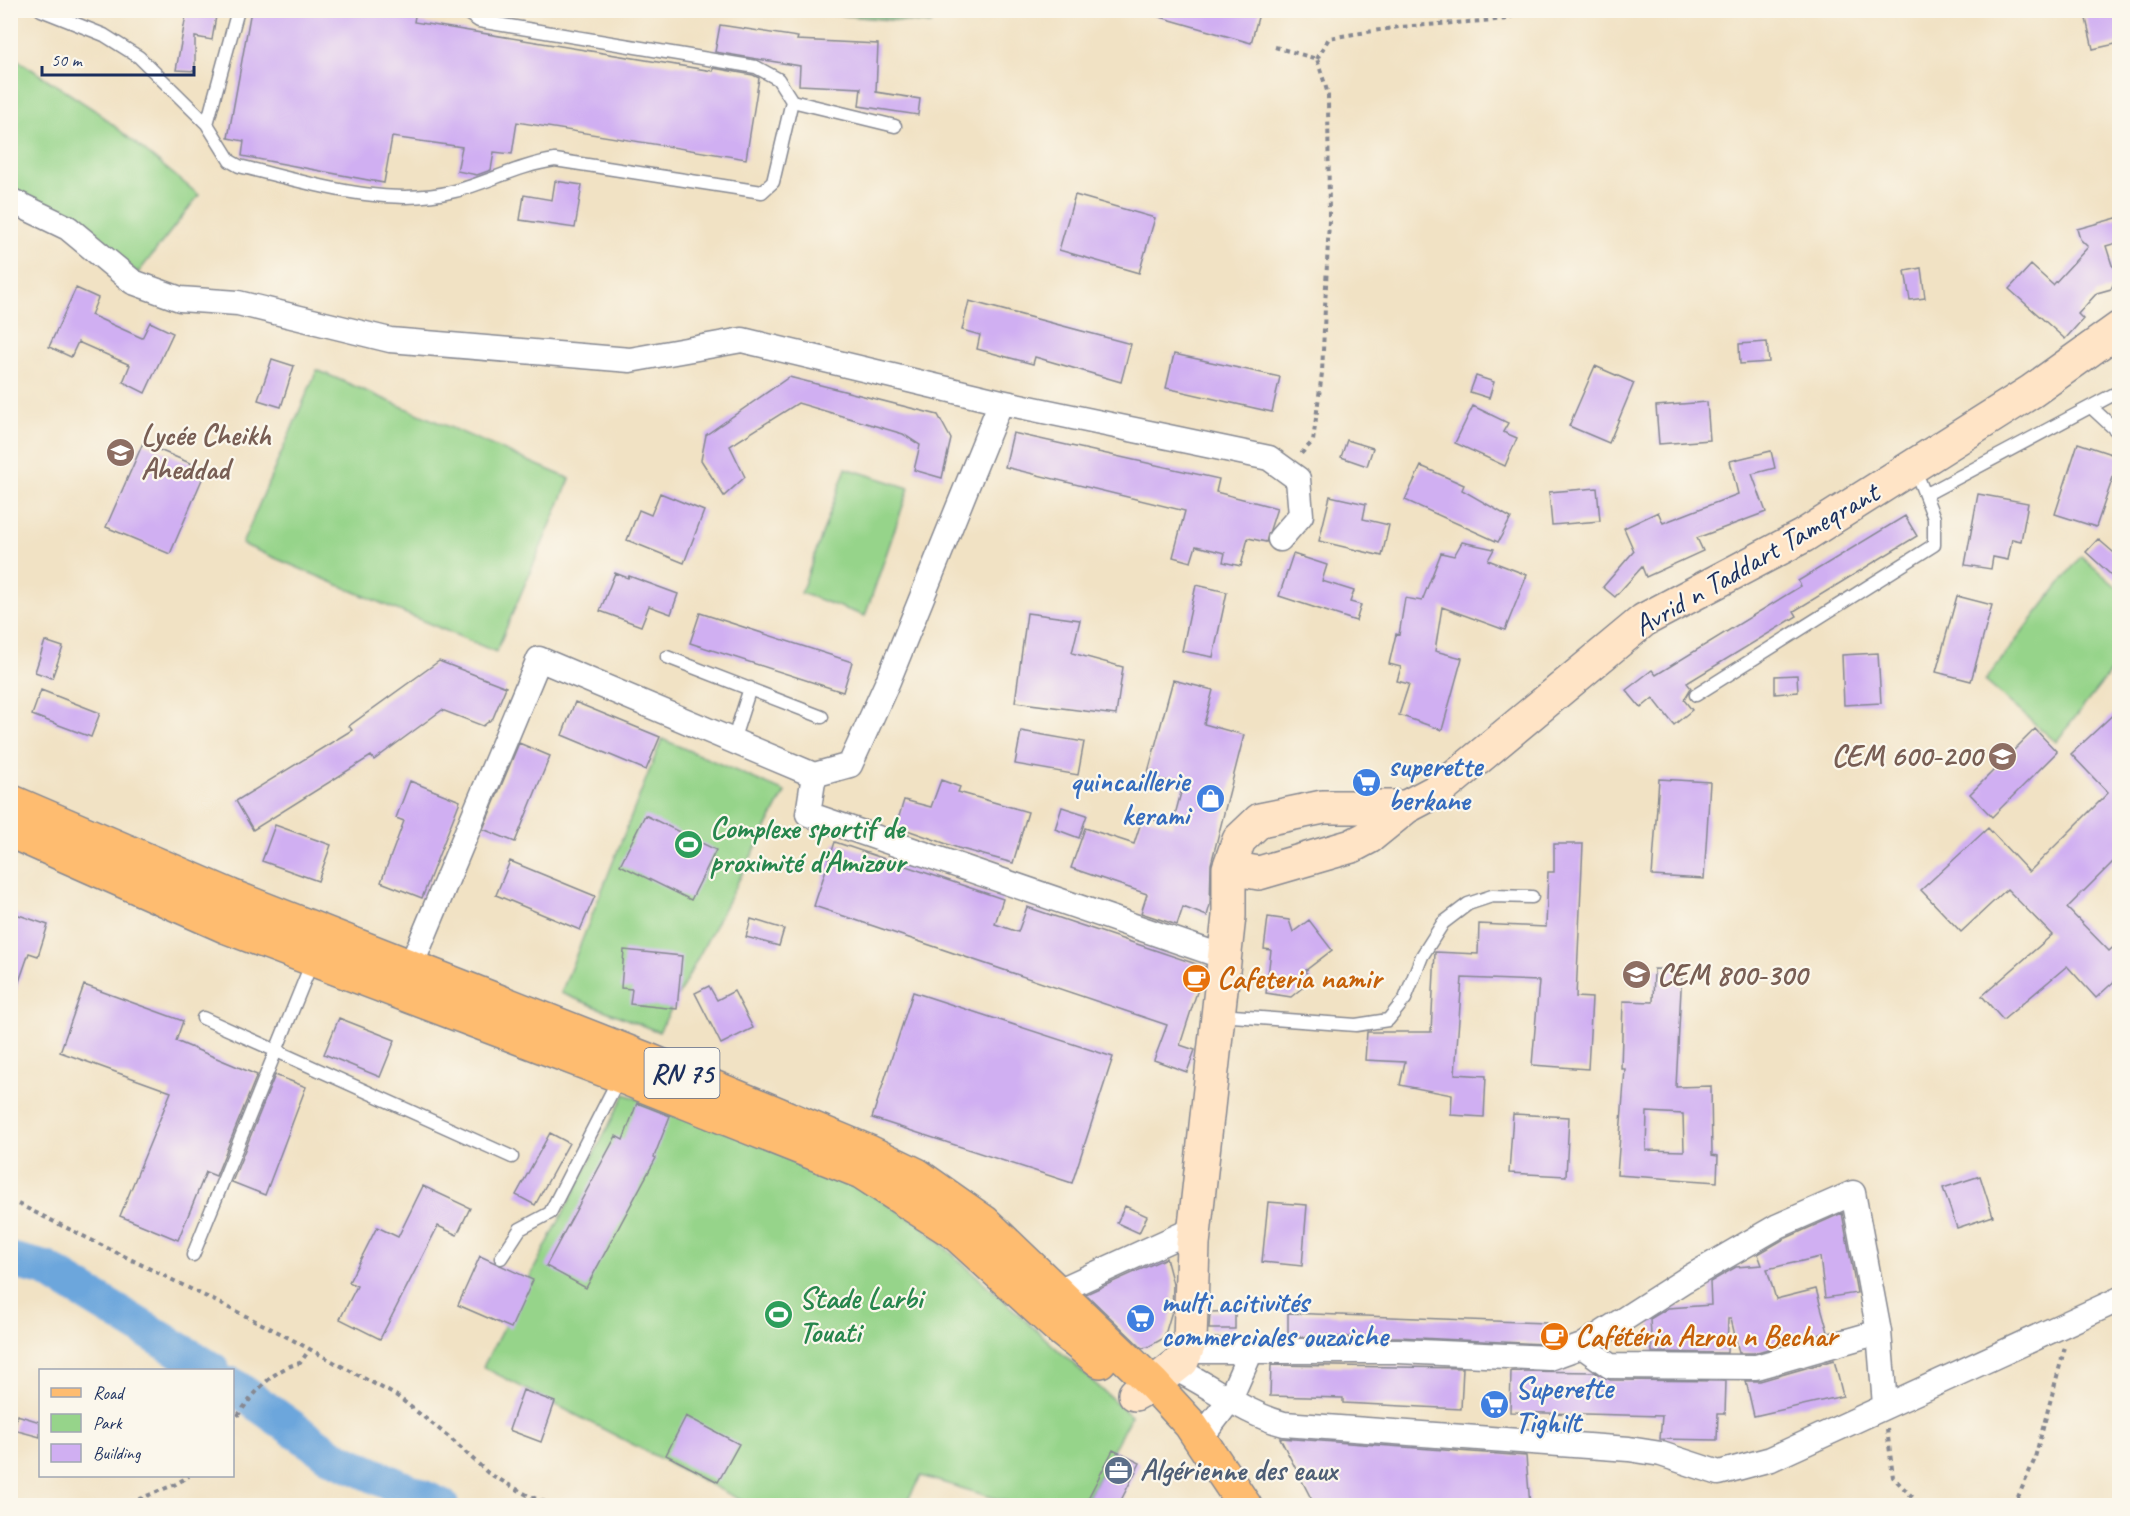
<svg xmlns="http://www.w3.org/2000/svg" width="2130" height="1516" font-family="Caveat,sans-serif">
<rect width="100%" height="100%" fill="#fbf7ec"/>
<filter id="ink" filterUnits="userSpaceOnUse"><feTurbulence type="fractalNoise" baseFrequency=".0167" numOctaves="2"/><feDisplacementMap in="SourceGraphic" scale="12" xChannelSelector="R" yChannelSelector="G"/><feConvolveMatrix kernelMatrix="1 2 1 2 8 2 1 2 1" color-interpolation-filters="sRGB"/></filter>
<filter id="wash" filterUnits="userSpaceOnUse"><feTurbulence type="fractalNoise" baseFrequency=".008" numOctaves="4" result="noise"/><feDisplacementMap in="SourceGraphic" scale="24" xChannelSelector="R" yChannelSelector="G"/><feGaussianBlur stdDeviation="1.35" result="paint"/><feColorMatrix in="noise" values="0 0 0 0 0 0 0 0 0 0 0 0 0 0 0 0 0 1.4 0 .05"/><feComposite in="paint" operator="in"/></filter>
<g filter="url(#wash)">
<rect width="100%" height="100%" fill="#f1e2c4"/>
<path fill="#96d48a" stroke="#588274" stroke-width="1.5" d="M10 55 96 111 199 195 138 273 73 219 11 188Z
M317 370 570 479 496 652 242 544Z
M846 468 909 488 865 616 801 593Z
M2081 556 2119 589V661L2056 742 1985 681Z
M662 739 785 792 659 1032 561 993Z
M625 1094 844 1177 918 1223 1131 1416 1084 1505H1018L921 1476 905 1505H750L483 1367Z"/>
<path fill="#78b676" stroke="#4a726a" stroke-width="1.5" d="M798 11 936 10V11L931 24Z"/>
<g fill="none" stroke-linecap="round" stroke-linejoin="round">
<path stroke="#6ca6dc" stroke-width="36" d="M10 1260 46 1269 212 1370
M232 1385 330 1455 441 1506"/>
</g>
<g id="blocks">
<path fill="#d0aff2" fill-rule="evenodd" d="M187 10H217L212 40 195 37V71L176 70Z
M251 10H416L414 22 713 71V68L753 75 759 78 746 159 517 122 512 154 494 152 491 170 477 175 457 171 462 147 392 137 384 183 242 156 244 141 228 138Z
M1154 10H1260L1251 43 1153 15Z
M2084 10H2120V43L2093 49Z
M720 25 798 37 797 40 878 44 876 92 920 99 918 115 859 106 861 88 799 85 800 66 715 52Z
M555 181 582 185 575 228 520 220 524 195 552 200Z
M1075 195 1155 218 1139 273 1059 250Z
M2120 217V242L2106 246 2112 265 2119 272 2111 289 2097 293 2078 314 2083 319 2065 339 2009 289 2031 265 2053 285 2088 247 2080 239 2077 229Z
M1921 268 1925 298 1910 300 1905 271Z
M76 288 98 298 91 315 142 338 150 322 173 333 145 393 123 382 130 365 78 342 71 357 49 347Z
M969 301 1131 344 1121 382 1035 357 1033 364 977 349 980 335 962 330Z
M1767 342 1769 362 1740 364 1739 344Z
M1174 354 1280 377 1272 412 1166 388Z
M272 359 294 366 281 407 258 400Z
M1595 366 1634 383 1609 443 1569 426Z
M1476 376 1494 382 1489 398 1470 392Z
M789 377 938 415 951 439 942 478 914 470 920 445 903 434 798 403 730 446 745 477 724 496 701 460 706 435Z
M1707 402 1710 440 1659 444 1656 406Z
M1473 406 1508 423 1503 432 1517 438 1505 466 1455 443Z
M1013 433 1219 479 1216 492 1277 508 1266 542 1248 538 1241 566 1223 562 1225 553 1196 546 1191 562 1173 557 1185 511 1005 467Z
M1347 440 1373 448 1367 466 1341 457Z
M143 443 206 470 170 554 106 527Z
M2078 443 2120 457 2096 527 2055 514Z
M1771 451 1775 468 1752 474 1766 512 1697 538 1703 551 1646 577 1642 567 1615 597 1603 587 1634 551 1624 528 1658 512 1663 523 1738 494 1730 461Z
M1421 466 1464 485 1462 490 1511 518 1498 542 1405 500Z
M1597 488 1600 521 1552 525 1549 492Z
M660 493 704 511 684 563 627 540 639 510 651 515Z
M1978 494 2028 503 2021 541 2012 539 2008 560 1993 557 1991 569 1965 565Z
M1330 496 1366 504 1363 519 1389 525 1382 556 1319 541Z
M1905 516 1917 536 1794 611 1797 616 1687 683 1691 688 1684 700 1692 710 1674 725 1653 698 1641 708 1626 690 1652 670 1656 675 1801 586 1798 581Z
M2098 539 2120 558V583L2086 552Z
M1462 542 1494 549 1488 560 1527 575 1505 630 1442 607 1435 651 1462 658 1442 730 1399 715 1409 684 1397 681 1401 667 1389 664 1396 634 1399 635 1405 598 1422 601 1441 553 1454 556Z
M1293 554 1327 565 1322 581 1354 591 1350 602 1361 605 1356 621 1279 596Z
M615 573 628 578 629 576 678 594 671 614 649 606 641 626 600 611Z
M1196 585 1227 592 1213 657 1182 651Z
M1957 596 1992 605 1971 681 1936 672Z
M700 613 852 662 843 692 690 643Z
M1027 613 1080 620 1072 653 1123 667 1116 715 1015 702Z
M45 641 63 647 52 678 35 672Z
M1878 653 1881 703 1844 705 1842 655Z
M439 661 506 687 493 718 483 726 442 710 374 760 371 756 253 830 236 801 352 730 349 726Z
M1797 675 1798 692 1775 694V676Z
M1173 680 1213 690 1204 724 1244 735 1211 864 1210 905 1207 916 1183 907 1177 925 1141 913 1147 894 1071 868 1085 828 1134 844 1143 816 1172 826 1183 785 1147 776Z
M41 690 100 713 91 737 32 715Z
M575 702 660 737 646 770 562 735Z
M2120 708V855L2067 908 2109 951 2120 941V976L2096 998 2067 966 2003 1020 1982 996 2052 935 2007 889 1961 932 1921 890 1988 828 2029 872 2108 793 2071 754Z
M2035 729 2057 752 1992 817 1970 794Z
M1021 731 1084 742 1078 775 1015 764Z
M519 743 550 756 515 842 483 829Z
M1659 779 1710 782 1704 879 1652 876Z
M941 780 960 787 958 792 1028 812 1013 863 958 848 896 826 904 800 931 807Z
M410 781 460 801 422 898 381 882 404 821 396 818Z
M1062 807 1087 815 1079 838 1055 829Z
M645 815 716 850 691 900 620 865Z
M275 825 331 845 318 881 262 861Z
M835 842 1003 899 995 924 1018 932 1027 907 1205 967 1180 1045 1195 1050 1187 1072 1154 1060 1167 1025 814 906Z
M1554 844H1583L1576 997 1592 998 1588 1069 1532 1065 1539 981 1462 978 1455 1074 1486 1076 1484 1117 1451 1115 1452 1095 1400 1085 1405 1062 1365 1060 1367 1032H1431L1435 952 1478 954 1479 924 1546 927 1548 872H1554Z
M510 861 595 896 580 930 496 895Z
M10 912 48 925 38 956 29 953 13 999H10Z
M1268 917 1289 920 1293 932 1309 920 1332 950 1305 971 1312 980 1291 997 1266 993 1271 950 1264 949Z
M751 919 784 929 779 946 746 937Z
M624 950 682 956 677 1009 630 1004 632 989 621 988Z
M1654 969 1682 970 1676 1087 1711 1086 1712 1155 1718 1156 1717 1182 1617 1175 1625 1069H1621L1623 1001 1653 1002ZM1647 1112 1683 1114 1684 1151 1646 1150Z
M84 985 183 1021 176 1041 257 1075 216 1176 206 1172 178 1240 120 1216 171 1092 60 1052Z
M709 986 717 1000 734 991 753 1028 721 1044 695 993Z
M913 992 1113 1057 1072 1183 872 1118Z
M339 1018 395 1040 380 1077 324 1054Z
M275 1075 306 1087 265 1195 232 1182Z
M637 1103 670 1116 654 1157 656 1158 586 1288 546 1266 616 1136 623 1140Z
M1513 1114 1569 1117 1566 1176 1509 1173Z
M550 1133 569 1143 535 1205 516 1195Z
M1980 1176 1993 1216 1957 1228 1943 1188Z
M423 1186 470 1208 457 1235 438 1226 380 1339 340 1319 357 1286 349 1282 377 1227 398 1237Z
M1268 1202 1307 1205 1302 1266 1262 1262Z
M1125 1206 1147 1216 1139 1233 1117 1223Z
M1842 1213 1857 1293 1825 1298 1820 1257 1767 1269 1776 1299 1816 1289 1828 1332 1754 1353H1739L1731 1319H1728L1727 1353 1652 1352 1650 1319 1668 1308 1711 1305 1710 1282 1736 1267 1762 1265 1758 1254 1784 1239Z
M480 1256 533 1280 511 1328 458 1305Z
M1166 1258 1173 1284 1172 1311 1164 1338 1148 1347 1142 1348 1086 1294Z
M1235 1311V1329H1209L1210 1312Z
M1288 1313 1546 1323 1545 1344 1399 1337H1288Z
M1834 1360 1843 1396 1754 1416 1746 1381H1760Z
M1271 1365 1463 1368 1461 1409 1343 1403V1398L1270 1396Z
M1511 1371 1594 1372 1610 1380 1726 1381 1725 1414H1718L1717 1440 1660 1439 1662 1416 1510 1412Z
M523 1390 555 1402 541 1442 509 1430Z
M17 1415 40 1422V1437L14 1430Z
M686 1416 739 1444 718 1482 666 1455Z
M1280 1438 1526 1456 1530 1506H1315Z
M1113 1450 1140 1463 1118 1506H1084Z"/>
</g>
</g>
<g filter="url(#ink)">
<use href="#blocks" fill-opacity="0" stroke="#868891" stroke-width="1.5"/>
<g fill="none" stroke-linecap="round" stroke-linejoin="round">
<defs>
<path id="lane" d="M41 10 104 35 139 57 207 124 230 161 239 166C306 182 386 209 455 191 489 182 520 165 555 160L762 192 773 182 792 101
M463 10 479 21 756 67 778 79 792 101 895 126
M207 124 238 10
M2091 407 2119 433 2120 437
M1925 495 2120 391
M667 657 822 717
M1696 695 1934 545V518L1914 467
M733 741 750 688
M1219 1015 1356 1025 1388 1020 1405 999 1422 956 1443 923 1468 904 1492 896 1532 897
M203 1018 512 1157
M193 1255 312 962
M501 1258 520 1229 550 1213 619 1078"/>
<path id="street" d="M10 200 68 228 133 282 180 299 238 303 390 340 630 360 742 340 1001 402 1269 458 1298 479 1301 515 1280 539
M814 775 808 814 1224 957
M411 966 539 659 814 775 850 765 888 681 1001 402
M1056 1292 1194 1229
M1582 1346 1610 1366 1756 1367 1879 1332
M1188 1351H1398L1549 1358 1582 1346 1685 1280 1778 1226 1853 1193 1879 1332 1885 1405
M1174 1368C1212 1386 1243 1413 1284 1424L1629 1449 1661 1454 1719 1473 1771 1459 2120 1299
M1200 1439 1229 1401 1251 1351"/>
<path id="secondary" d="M1229 868 1259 873 1352 846 1369 837 1406 807 1442 788 1644 620 1803 536 2032 391 2120 328
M1135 1394 1153 1384 1182 1361 1190 1341 1193 1244 1229 916V868L1239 840 1260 820 1323 807H1406"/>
<path id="primary" d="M10 801 231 896 651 1061 867 1151 917 1175 984 1222 1153 1384 1190 1424 1245 1506
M10 831 227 927 620 1076 861 1172 955 1233 1059 1328 1100 1361"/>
</defs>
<use href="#lane" stroke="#868891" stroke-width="15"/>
<use href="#street" stroke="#868891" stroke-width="27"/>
<use href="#secondary" stroke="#868891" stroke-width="36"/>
<use href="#primary" stroke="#868891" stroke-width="36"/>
<path stroke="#868891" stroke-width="4" stroke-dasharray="4.5 4.5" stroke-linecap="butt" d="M1275 47 1317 59 1328 94 1329 220 1322 373 1313 441 1301 454
M1317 59 1329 38 1399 27 1509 19 1517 10
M10 1200 276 1331 397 1396 449 1437 488 1473 529 1496 556 1506
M232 1423C251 1398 269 1370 300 1363L310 1349
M1887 1429 1893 1477 1921 1506
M122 1506 176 1484 189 1476
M2014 1506 2034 1461 2065 1347"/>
<use href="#lane" stroke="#fff" stroke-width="12"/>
<use href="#street" stroke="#fff" stroke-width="24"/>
<use href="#secondary" stroke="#ffe4c6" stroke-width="33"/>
<use href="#primary" stroke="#febc70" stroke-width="33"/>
</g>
</g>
<defs>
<symbol id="school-disc" viewBox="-11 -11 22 22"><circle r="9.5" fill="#8d6e63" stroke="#fbf7ec"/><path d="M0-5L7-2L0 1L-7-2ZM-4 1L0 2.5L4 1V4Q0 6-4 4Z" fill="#fff"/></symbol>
<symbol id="supermarket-disc" viewBox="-11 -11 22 22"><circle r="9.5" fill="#3f7fe0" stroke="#fbf7ec"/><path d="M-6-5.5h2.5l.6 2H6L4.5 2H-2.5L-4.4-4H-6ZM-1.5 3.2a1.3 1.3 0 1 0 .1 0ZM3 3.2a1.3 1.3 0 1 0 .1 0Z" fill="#fff"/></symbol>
<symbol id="shop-disc" viewBox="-11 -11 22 22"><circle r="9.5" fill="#3f7fe0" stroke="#fbf7ec"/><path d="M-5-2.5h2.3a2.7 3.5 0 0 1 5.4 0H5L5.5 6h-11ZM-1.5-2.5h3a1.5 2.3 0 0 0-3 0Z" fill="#fff"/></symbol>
<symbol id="stadium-disc" viewBox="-11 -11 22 22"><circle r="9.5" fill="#2e9e5b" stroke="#fbf7ec"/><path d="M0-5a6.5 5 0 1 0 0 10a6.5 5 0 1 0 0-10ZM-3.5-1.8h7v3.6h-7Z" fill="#fff"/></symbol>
<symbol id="cafe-disc" viewBox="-11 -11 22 22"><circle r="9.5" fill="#e8710a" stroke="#fbf7ec"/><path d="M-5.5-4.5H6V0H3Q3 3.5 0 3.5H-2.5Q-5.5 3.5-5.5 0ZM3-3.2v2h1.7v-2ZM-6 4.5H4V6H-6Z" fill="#fff"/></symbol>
<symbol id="office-disc" viewBox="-11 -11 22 22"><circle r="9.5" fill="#5c6f8a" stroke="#fbf7ec"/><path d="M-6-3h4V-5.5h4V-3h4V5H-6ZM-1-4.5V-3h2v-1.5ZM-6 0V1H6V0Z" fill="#fff"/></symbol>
</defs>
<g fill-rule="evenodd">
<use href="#school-disc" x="104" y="436" width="33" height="33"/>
<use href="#school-disc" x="1986" y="740" width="33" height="33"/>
<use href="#supermarket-disc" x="1350" y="766" width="33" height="33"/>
<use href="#shop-disc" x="1194" y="782" width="33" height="33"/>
<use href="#stadium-disc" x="672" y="828" width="33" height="33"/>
<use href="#school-disc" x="1620" y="958" width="33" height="33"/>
<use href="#cafe-disc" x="1180" y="962" width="33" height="33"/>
<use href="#stadium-disc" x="762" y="1298" width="33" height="33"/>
<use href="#supermarket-disc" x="1124" y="1302" width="33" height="33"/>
<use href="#cafe-disc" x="1538" y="1320" width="33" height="33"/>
<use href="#supermarket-disc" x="1478" y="1388" width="33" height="33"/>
<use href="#office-disc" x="1102" y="1454" width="33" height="33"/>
</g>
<g text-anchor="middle" stroke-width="4.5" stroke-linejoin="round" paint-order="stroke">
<rect fill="#fbf7ec" stroke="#5e6b89" stroke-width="1.5" x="644.5" y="1048" width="75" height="50" rx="4.5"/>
<g font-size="28" font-weight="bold" fill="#1b2f5e">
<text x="682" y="1083">RN 75</text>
</g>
<g font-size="30" font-weight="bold" fill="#785e54" stroke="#fbf7ec" text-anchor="start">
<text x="141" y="445">Lycée Cheikh<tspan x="141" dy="34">Aheddad</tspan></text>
<text x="1982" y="766" text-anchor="end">CEM 600-200</text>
<text x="1657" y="985">CEM 800-300</text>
</g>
<g font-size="30" fill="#1b2f5e" stroke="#fbf7ec">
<text transform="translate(1756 559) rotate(-30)" y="10">Avrid n Taddart Tameqrant</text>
</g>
<g font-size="30" font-weight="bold" fill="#366cbe" stroke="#fbf7ec" text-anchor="start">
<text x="1388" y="776">superette<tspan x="1388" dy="34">berkane</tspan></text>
<text x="1189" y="791" text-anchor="end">quincaillerie<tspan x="1189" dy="34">kerami</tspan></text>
<text x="1161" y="1312">multi acitivités<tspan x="1161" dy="34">commerciales ouzaiche</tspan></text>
<text x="1515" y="1398">Superette<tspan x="1515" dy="34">Tighilt</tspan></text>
</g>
<g font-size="30" font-weight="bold" fill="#27864d" stroke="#fbf7ec" text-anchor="start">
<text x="710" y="838">Complexe sportif de<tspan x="710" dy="34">proximité d'Amizour</tspan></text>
<text x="799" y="1308">Stade Larbi<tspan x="799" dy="34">Touati</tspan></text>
</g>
<g font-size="30" font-weight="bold" fill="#c56008" stroke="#fbf7ec" text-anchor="start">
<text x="1217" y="988">Cafeteria namir</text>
<text x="1575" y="1346">Cafétéria Azrou n Bechar</text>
</g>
<g font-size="30" font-weight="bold" fill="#4e5e75" stroke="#fbf7ec" text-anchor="start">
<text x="1140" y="1480">Algérienne des eaux</text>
</g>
</g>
<rect width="2130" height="1516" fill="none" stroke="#fbf7ec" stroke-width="36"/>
<rect x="39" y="1369" width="195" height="108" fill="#fbf7ec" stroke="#a1a7b3" stroke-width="1.5"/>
<rect x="51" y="1388" width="30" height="9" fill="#febc70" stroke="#a1a7b3" stroke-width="1.5"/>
<text x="93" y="1399" font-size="18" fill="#1b2f5e">Road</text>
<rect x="51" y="1414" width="30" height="18" fill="#96d48a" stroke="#a1a7b3" stroke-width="1.5"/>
<text x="93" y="1429" font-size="18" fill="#1b2f5e">Park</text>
<rect x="51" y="1444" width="30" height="18" fill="#d0aff2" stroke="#a1a7b3" stroke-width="1.5"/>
<text x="93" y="1459" font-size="18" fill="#1b2f5e">Building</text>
<path d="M42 66v9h152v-9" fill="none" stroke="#1b2f5e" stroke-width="3"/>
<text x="51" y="66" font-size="18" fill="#1b2f5e" stroke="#fbf7ec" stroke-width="4.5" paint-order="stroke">50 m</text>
</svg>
